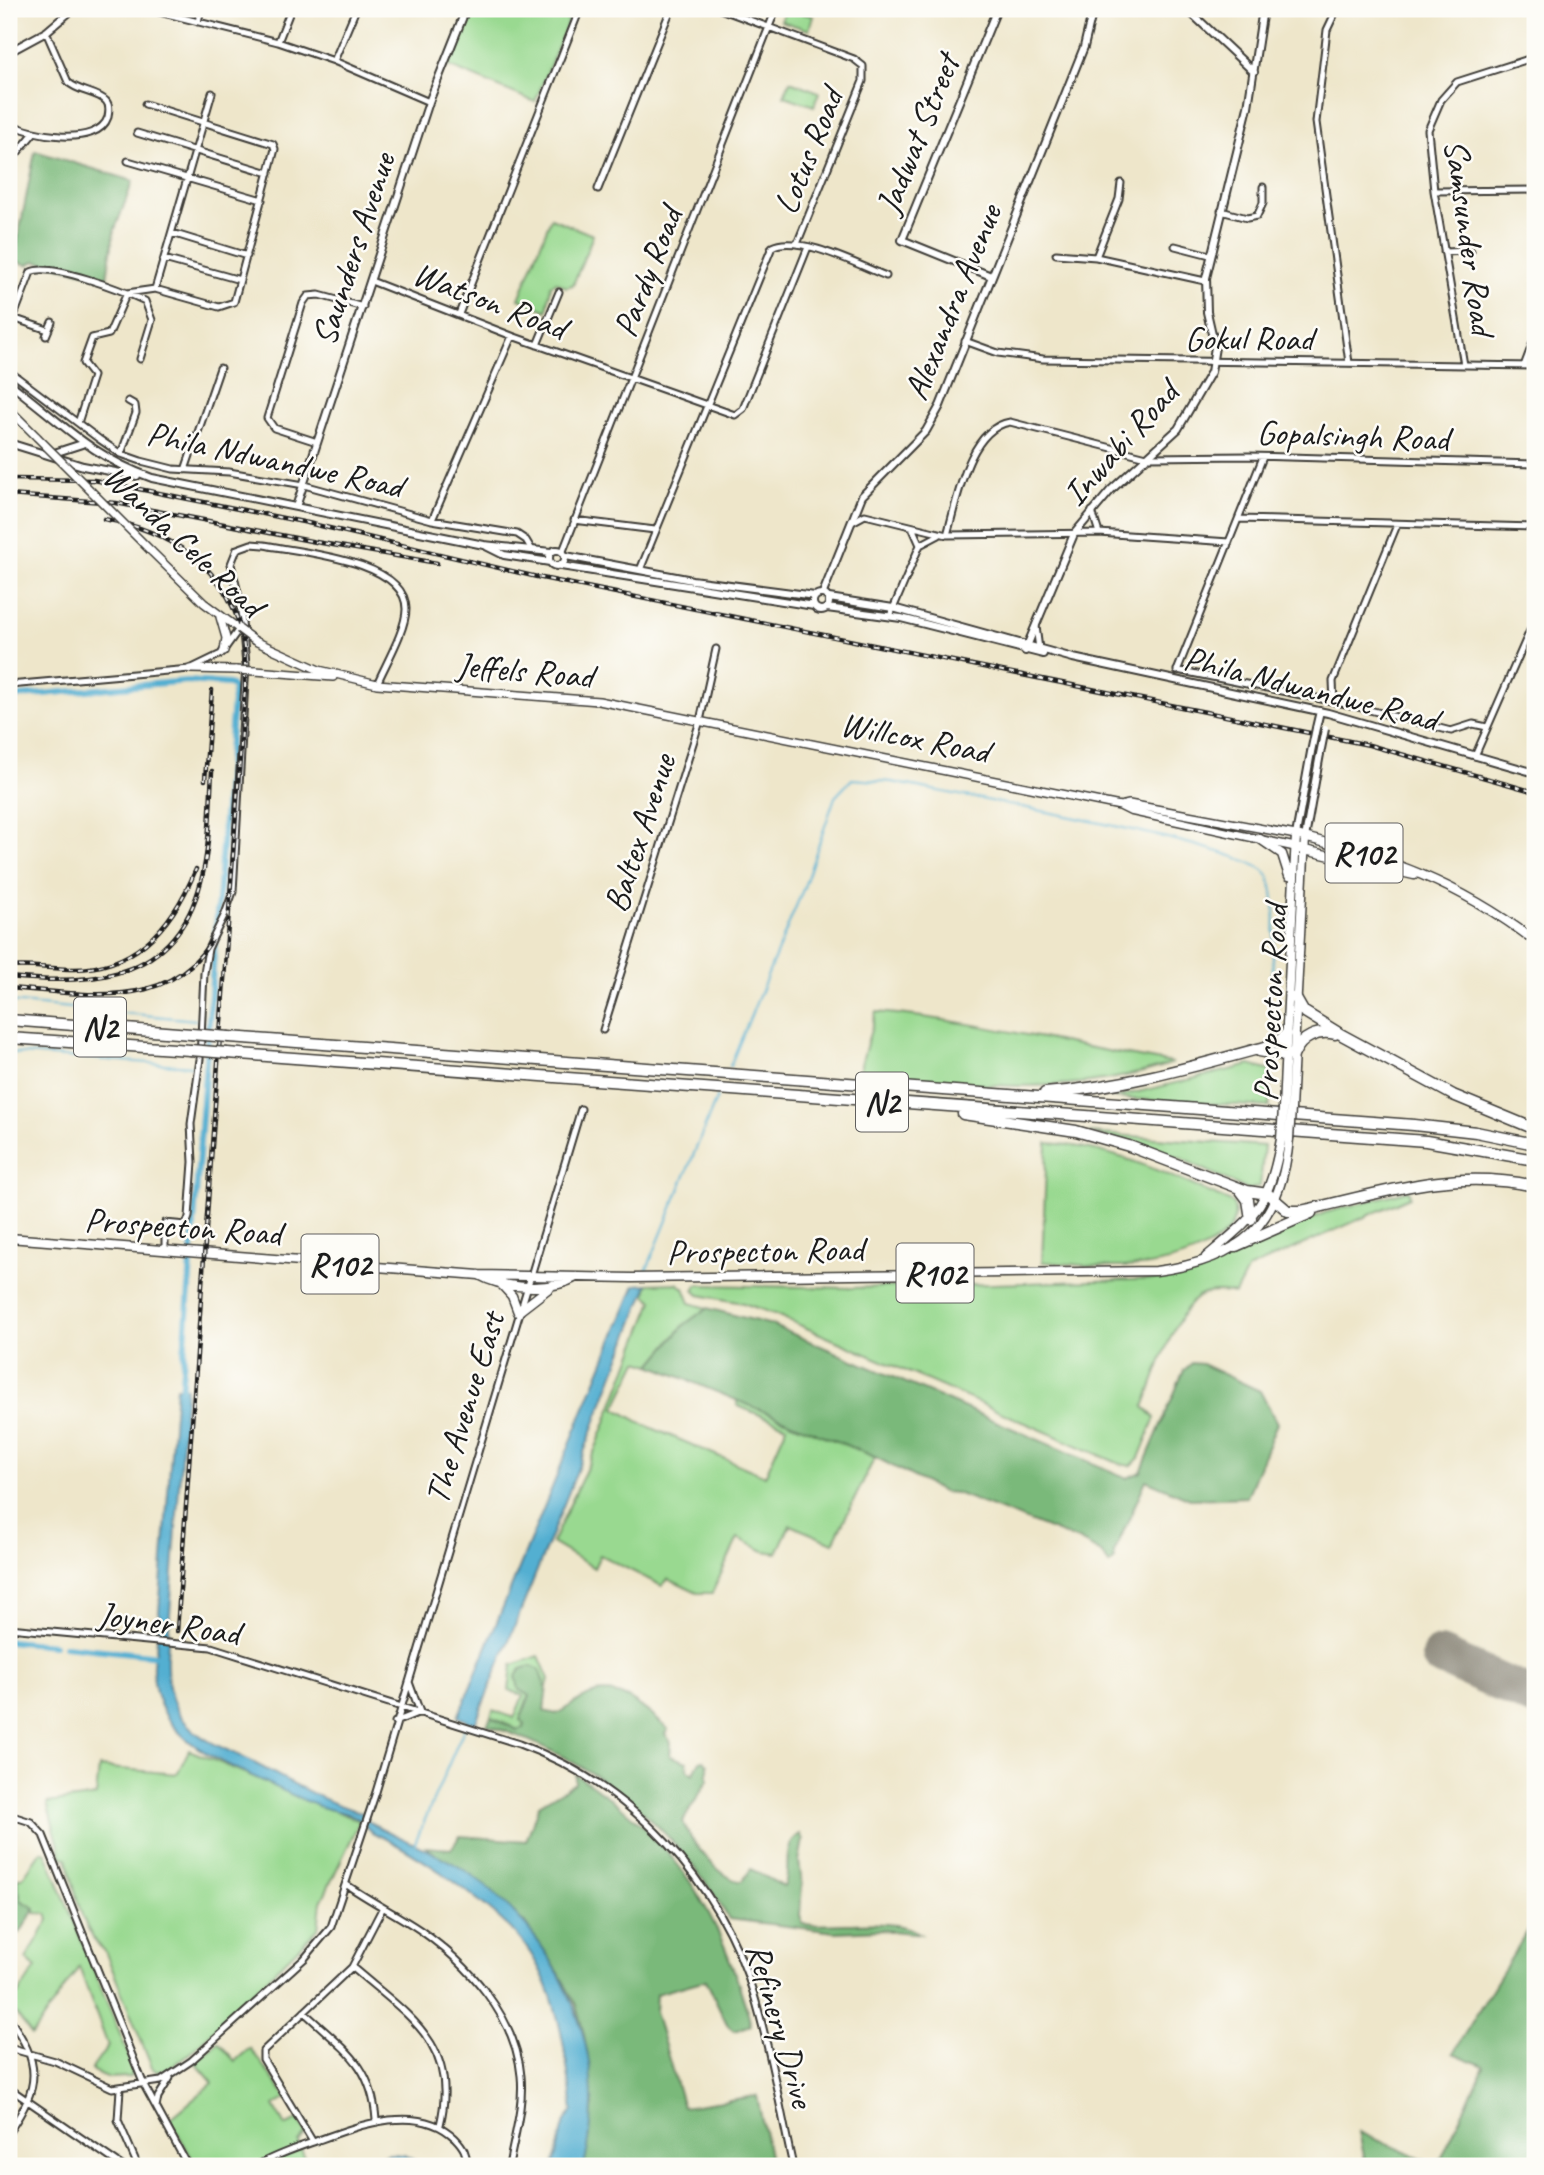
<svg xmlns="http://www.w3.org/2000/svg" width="1544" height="2175" font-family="Caveat,sans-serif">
<rect width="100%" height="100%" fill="#fdfcf7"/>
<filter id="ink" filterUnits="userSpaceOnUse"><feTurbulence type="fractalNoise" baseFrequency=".0143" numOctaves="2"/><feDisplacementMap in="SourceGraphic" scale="14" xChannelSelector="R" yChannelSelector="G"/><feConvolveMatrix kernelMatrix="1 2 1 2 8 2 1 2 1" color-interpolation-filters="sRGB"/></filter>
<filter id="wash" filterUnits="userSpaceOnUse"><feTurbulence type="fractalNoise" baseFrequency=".00686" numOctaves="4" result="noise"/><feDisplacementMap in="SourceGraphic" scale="28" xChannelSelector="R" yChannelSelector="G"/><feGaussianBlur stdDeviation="1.57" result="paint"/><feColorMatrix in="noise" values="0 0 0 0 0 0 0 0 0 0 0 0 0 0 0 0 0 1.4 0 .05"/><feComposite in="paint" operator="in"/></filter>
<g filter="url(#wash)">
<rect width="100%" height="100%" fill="#eee6ca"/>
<path fill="#99d990" stroke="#5a7a56" stroke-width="2" d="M471 9H514L532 15 544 9 569 20 535 102 448 66Z
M785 9 813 16 809 30 781 21Z
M790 81 819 92 814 106 784 96Z
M551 218 593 235 573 285 566 287 557 282 551 285 547 311 519 299Z
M876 1012C976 1020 1074 1047 1173 1063 1070 1099 965 1084 858 1075Z
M1250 1065 1271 1071 1269 1107 1113 1098Z
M1089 1133 1264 1146 1260 1186 1248 1190 1180 1158Z
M1047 1143C1111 1146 1174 1177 1233 1203 1246 1240 1183 1259 1155 1264 1120 1271 1077 1264 1042 1262Z
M1409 1190 1410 1197 1248 1269 1235 1294C1221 1291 1204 1290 1193 1301 1171 1324 1156 1377 1144 1407L1155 1418 1139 1458 1131 1466 1120 1464 774 1314 743 1303 699 1295 694 1290 697 1285H702L851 1288 1164 1279 1192 1271 1324 1213Z
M677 1283 684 1288 690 1303 707 1308 684 1325 651 1365 638 1361 615 1408 645 1425 765 1476 787 1426 738 1406 736 1399 875 1457 833 1543 790 1525 777 1553 764 1551 738 1538 712 1593H697L668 1579 662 1586 600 1555 594 1568 552 1543 595 1450 653 1301 646 1295 648 1284Z
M539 1656 549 1679 547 1686 529 1694 520 1720 525 1724 524 1728 518 1730 491 1717 493 1710 514 1718 523 1696 509 1690 512 1665Z
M189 1750 360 1821 321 1902 318 1929 191 2052 173 2066 157 2072 152 2068 105 1951C80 1931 75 1888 67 1858L62 1857 47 1803 96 1796 99 1767 177 1774Z
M41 1851 46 1853 131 2061 133 2072 129 2077 109 2078 91 2070 108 2046 79 1967 32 2035 10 2006 36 1968 26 1959 49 1920 47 1914 35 1913V1908L20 1900 17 1878H22Z
M218 2042 235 2061 250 2048 287 2098 274 2106 285 2126 299 2119 306 2133 298 2142 309 2166H196L170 2119 213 2083 195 2062Z"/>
<path fill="#7ab97a" stroke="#4b6a4b" stroke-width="2" d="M35 151 133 181 114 232 107 278 35 261 27 265 14 260Z
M707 1308 772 1325 1127 1478 1141 1472 1184 1370 1192 1363 1202 1364 1260 1391 1277 1423 1247 1497 1190 1499 1146 1480 1114 1553 1115 1560 1109 1565 1103 1554 1078 1540 956 1493 943 1492 875 1457 651 1365 684 1325Z
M530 1666 539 1669 545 1686H547L544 1711 556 1714C566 1709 575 1702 585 1697 618 1681 645 1709 668 1729L665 1734 671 1742 670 1756 687 1762 688 1770 693 1774 700 1761 704 1760 708 1765V1780L683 1821C687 1839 723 1882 742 1881L751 1869 784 1887C792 1871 780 1846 800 1834L803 1840 799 1861 802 1883 800 1915 803 1924C835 1928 895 1915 921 1934L881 1930 835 1932 729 1919C674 1824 592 1758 487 1725L491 1717 517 1730 524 1728 525 1724 520 1720 530 1696 519 1690 516 1676 521 1669Z
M575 1774C676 1837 721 1913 751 2025L734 2031 728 2026 706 1980 656 1994 655 2012 683 2107 757 2096 771 2166H584L593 2104 584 2034 576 2005 559 1973 524 1922 426 1847 451 1849 460 1836 526 1841 539 1805 575 1783Z
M9 1873 17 1878 21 1900 35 1908 20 1933 9 1926Z
M1535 1919V2166H1438L1484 2066 1453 2053Z
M1359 2132 1437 2166H1366Z"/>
<path fill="#53afd1" stroke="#386676" stroke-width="2" d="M648 1284 570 1489 475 1724 458 1717 635 1285Z
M176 1387 186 1388 167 1656C166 1681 170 1708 189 1726 205 1743 230 1750 250 1761 288 1780 321 1801 363 1813L369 1822C403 1840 452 1858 481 1882 567 1951 611 2058 584 2166H553L565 2121 573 2111C565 2049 558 1975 510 1928 474 1893 417 1853 372 1832 366 1829 363 1821 357 1818 346 1811 332 1811 321 1807 301 1800 282 1790 263 1781 218 1760 166 1741 155 1688 153 1677 151 1661 156 1651Z
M387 2154 404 2155 424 2166H349Z"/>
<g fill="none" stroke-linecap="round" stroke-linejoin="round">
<path stroke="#53afd1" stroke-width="2" d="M9 1002 196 1020
M9 1053 192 1066
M730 1066 804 887 835 797 852 779 892 782C944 793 1250 845 1267 874 1280 895 1273 949 1272 974
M645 1274 717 1097
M414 1845 467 1722"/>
<path stroke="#53afd1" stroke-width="6" d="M9 697 187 681 229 684 234 688 181 1395
M9 1641 54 1645
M65 1646 159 1656"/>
<path stroke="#858173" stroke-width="38" d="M1440 1656 1535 1698"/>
</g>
</g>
<g filter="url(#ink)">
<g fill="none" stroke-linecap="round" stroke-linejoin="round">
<defs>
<path id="minor" d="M147 9 278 42 334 61 429 102
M720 9 854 59 863 66V81L797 244
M1337 9 1327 30 1316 122 1349 363
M198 22 201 9
M278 42 291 9
M334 61 356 9
M145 104 273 144 275 149 234 302 219 307 155 289
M9 123C29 135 98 148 108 117 109 112 110 105 106 101 98 92 78 92 68 82L46 32
M137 133 269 173
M128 161 262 200
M9 163 33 134
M598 189 671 9
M1434 191 1535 190
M1221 211 1247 218 1257 216 1263 203V187
M172 233 247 256
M1175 246 1210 255
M1444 252 1471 251
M1056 254 1096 257 1205 281
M1096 257 1119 199 1121 183
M164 259 240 280
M371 281 512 336 735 415 743 409 808 247
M459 314 580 9
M13 318 48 330
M9 329 31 272C50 262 124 291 145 301L152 320 140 359
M46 336 52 322
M965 341 998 353 1043 359 1535 366
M537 345 559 292
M1464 365 1434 191 1428 130 1441 100 1457 82 1535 57
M1524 366 1535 337
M9 371 99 439 121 454 141 461 173 469 229 472 304 485 432 520 517 534 526 540 532 550
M78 423 93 376 83 363 92 338 109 334 127 293 155 289 212 93
M317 442 274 428 267 418 303 303 308 296 319 295 363 307
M121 454 136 413 135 405 128 401
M185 470 220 368
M1092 511 1099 533
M1239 519 1535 527
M432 520 512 336
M574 520 655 530
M852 522 865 515 947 535 1099 533 1229 542
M912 527 920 545
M947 535C957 501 968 429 1010 422L1147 457 1249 456 1535 464
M563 551 776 9
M640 570 772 247C796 233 861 266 886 276
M890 616 920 545 939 535
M1036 626 1039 649
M1177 670 1346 704 1451 731 1473 724 1487 727
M1177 671 1263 457
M9 685 190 669 221 654 239 629
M1334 702 1333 681 1397 525
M1475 756 1535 619
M225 914 233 892 246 664 240 601 231 564 237 549 251 544 264 545C299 552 406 560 406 609 406 630 385 665 377 684
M603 1030 700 721 716 649
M165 1251V1223L186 1225 189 1217 193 1162 191 1124 200 1059 204 973 208 949 213 938
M9 1628 211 1647 519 1744C631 1785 720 1881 754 1995 771 2051 780 2109 793 2166
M395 1722 420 1712 409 1682
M9 1815 31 1822 43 1835 144 2085 188 2166
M347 1885C370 1901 396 1914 420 1930 467 1963 516 2016 521 2076 524 2106 514 2137 509 2166
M352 1967C407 2015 460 2043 440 2125
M304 2012C343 2049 372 2063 376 2120
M9 2018C41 2064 41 2085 9 2132
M9 2048 55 2061 112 2088 161 2081 191 2061 304 1959 331 1927 376 1792 581 1109
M9 2088 122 2166
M120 2089 118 2120 138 2166
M156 2107 158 2097 170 2078
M313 2142 263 2059V2051L352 1967 382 1909
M256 2166C275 2155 296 2148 316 2141 357 2126 418 2102 455 2138 463 2146 468 2154 466 2166"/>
<path id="tertiary" d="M1187 9 1254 72
M9 52 46 32 73 9
M991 276 902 240 997 9
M9 383C60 421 90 456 152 478L484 545 551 552
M9 443 83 466 137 476
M51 454 82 444
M296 507 429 102 466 9
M486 546 504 555 550 562
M549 558a8 8 0 1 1 16 0a8 8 0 1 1-16 0Z
M566 556 692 580 815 596
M561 566 814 606
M823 593 862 496 926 431 940 406 1084 47 1093 9
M813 602a8 8 0 1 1 16 0a8 8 0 1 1-16 0Z
M829 598 893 608 1073 658 1328 713 1535 773
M827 608 901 618 1043 654
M1025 651 1074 534 1111 490 1178 429 1211 372 1215 347 1207 312 1206 278 1248 107 1263 9
M1316 728 1320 711
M1296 835 1311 752
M1305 838 1320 754"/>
<path id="secondary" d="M9 409 37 437
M151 551 204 603 239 629
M220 617 226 638 224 651
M255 641 319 670 377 684 599 701 1120 806 1130 811 1295 847
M190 669 236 670
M255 671 333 677
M1120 806 1129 804 1296 835"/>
<path id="primary" d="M1260 839 1282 854 1289 876
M1300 849 1414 875
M1283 1108 1296 835C1388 858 1458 882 1535 941
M1291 1109 1305 838
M9 1238 479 1275 632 1278 1156 1271C1241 1260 1281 1225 1289 1139
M1206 1257C1255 1215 1270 1206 1281 1139
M479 1275C504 1289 551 1292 576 1277
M501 1284 512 1296 518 1312 553 1285"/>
<path id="motorway" d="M1295 997 1303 1011 1342 1035 1453 1095 1535 1129
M9 1020 191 1034
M229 1037 1414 1125 1476 1132 1535 1144
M9 1038 190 1050
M1259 1051 1286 1056 1294 1054C1301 1037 1318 1030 1335 1034
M227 1053 1426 1141 1535 1160
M1045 1093C1121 1087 1192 1067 1265 1047L1279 1041 1286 1034
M963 1114 1076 1131 1129 1146 1247 1191 1268 1194 1288 1211H1301C1382 1193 1450 1168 1535 1186
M1239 1188 1248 1200 1251 1219
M1236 1246 1311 1213"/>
</defs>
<use href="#minor" stroke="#3c3a36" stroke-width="9"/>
<use href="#tertiary" stroke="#3c3a36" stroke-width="10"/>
<use href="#secondary" stroke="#3c3a36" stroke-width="10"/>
<use href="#primary" stroke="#3c3a36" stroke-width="11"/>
<use href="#motorway" stroke="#3c3a36" stroke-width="13"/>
<use href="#minor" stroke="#fff" stroke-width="5"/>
<use href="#tertiary" stroke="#fff" stroke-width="6"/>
<use href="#secondary" stroke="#fff" stroke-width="7"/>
<use href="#primary" stroke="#fff" stroke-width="8"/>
<use href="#motorway" stroke="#fff" stroke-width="10"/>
<defs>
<path id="rail" d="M9 479 94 480 308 523 537 577 1369 745 1535 792
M9 495 116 503 316 542 437 563
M104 519C167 530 225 565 241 631 246 650 245 670 245 689L177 1631
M205 780 212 690
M9 967C31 965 52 969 74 969 137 969 174 923 196 869
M9 977C98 986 180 979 203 873 210 841 210 805 212 771
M9 988C92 994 184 1016 223 917"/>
</defs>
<use href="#rail" stroke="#1c1c1c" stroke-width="4.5"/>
<use href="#rail" stroke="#fdfcf7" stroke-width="2" stroke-dasharray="5" stroke-linecap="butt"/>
<defs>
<path id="minor-bridge" d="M213 938 225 914"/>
<path id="tertiary-bridge" d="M1311 752 1316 728
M1320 754 1325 729"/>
<path id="secondary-bridge" d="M37 437 151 551
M239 629 255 641
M236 670 255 671"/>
<path id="primary-bridge" d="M1281 1139 1283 1108
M1289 1139 1291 1109"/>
<path id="motorway-bridge" d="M191 1034 229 1037
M190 1050 227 1053"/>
</defs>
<use href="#minor-bridge" stroke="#3c3a36" stroke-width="9" stroke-linecap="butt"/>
<use href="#tertiary-bridge" stroke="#3c3a36" stroke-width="10" stroke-linecap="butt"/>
<use href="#secondary-bridge" stroke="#3c3a36" stroke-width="10" stroke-linecap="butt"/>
<use href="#primary-bridge" stroke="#3c3a36" stroke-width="11" stroke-linecap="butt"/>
<use href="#motorway-bridge" stroke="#3c3a36" stroke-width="13" stroke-linecap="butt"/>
<use href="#minor-bridge" stroke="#fff" stroke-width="5"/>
<use href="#tertiary-bridge" stroke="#fff" stroke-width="6"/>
<use href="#secondary-bridge" stroke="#fff" stroke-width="7"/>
<use href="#primary-bridge" stroke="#fff" stroke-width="8"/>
<use href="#motorway-bridge" stroke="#fff" stroke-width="10"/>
</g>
</g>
<g text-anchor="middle" stroke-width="5" stroke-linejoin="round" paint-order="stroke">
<g fill="#fdfcf7" stroke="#605f5e" stroke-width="2">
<rect x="1325.5" y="823.5" width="77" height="59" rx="5"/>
<rect x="74" y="997.5" width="52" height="59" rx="5"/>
<rect x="856" y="1072.5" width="52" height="59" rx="5"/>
<rect x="301.5" y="1234.5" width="77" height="59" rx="5"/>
<rect x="896.5" y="1243.5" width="77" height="59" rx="5"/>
</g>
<g font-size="33" font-weight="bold" fill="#1c1c1c">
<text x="1364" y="865">R102</text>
<text x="100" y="1039">N2</text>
<text x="882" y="1114">N2</text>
<text x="340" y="1276">R102</text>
<text x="935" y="1285">R102</text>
</g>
<g font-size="35" fill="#1c1c1c" stroke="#fdfcf7">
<text transform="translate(917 134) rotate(-68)" y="12">Jadwat Street</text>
<text transform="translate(808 151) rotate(-68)" y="12">Lotus Road</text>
<text transform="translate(1470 237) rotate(82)" y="12">Samsunder Road</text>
<text transform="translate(353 249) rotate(-72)" y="12">Saunders Avenue</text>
<text transform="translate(647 272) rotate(-69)" y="12">Pardy Road</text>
<text transform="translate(490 300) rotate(21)" y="12">Watson Road</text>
<text transform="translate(952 302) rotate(-68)" y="12">Alexandra Avenue</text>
<text x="1249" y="350">Gokul Road</text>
<text transform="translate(1353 435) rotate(2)" y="12">Gopalsingh Road</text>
<text transform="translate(1120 443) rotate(-48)" y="12">Inwabi Road</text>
<text transform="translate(275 459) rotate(12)" y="12">Phila Ndwandwe Road</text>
<text transform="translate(184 540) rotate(43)" y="12">Wanda Cele Road</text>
<text transform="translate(525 670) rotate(5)" y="12">Jeffels Road</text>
<text transform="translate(1311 688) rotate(14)" y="12">Phila Ndwandwe Road</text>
<text transform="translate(915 737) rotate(11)" y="12">Willcox Road</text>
<text transform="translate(639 833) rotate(-72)" y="12">Baltex Avenue</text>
<text transform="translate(1270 1003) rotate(-87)" y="12">Prospecton Road</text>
<text transform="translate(183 1226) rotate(4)" y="12">Prospecton Road</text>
<text transform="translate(765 1250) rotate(-1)" y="12">Prospecton Road</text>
<text transform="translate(464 1408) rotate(-73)" y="12">The Avenue East</text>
<text transform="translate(169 1623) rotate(8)" y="12">Joyner Road</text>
<text transform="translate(781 2025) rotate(74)" y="12">Refinery Drive</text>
</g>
</g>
<rect width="1544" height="2175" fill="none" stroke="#fdfcf7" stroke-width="35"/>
</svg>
